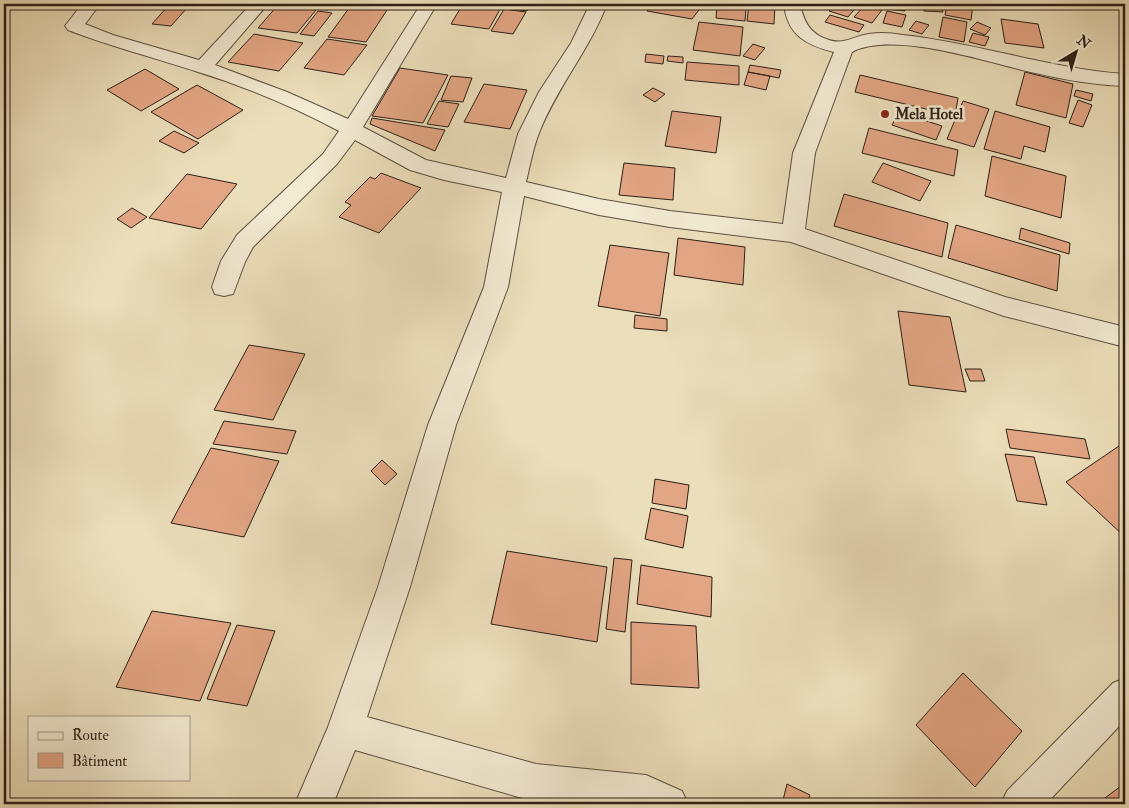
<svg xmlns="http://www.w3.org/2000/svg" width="1129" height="808" font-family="'IM FELL Double Pica',serif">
<rect width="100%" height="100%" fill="#ebdeba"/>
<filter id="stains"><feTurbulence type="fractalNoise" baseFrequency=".004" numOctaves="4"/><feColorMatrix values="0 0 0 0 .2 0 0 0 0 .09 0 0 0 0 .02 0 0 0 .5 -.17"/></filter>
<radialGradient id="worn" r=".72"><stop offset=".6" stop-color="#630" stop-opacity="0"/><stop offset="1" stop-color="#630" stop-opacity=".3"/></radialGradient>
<path fill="#e3a684" stroke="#2c1f17" d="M285 4H333L328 10Z
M352 4H391L366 42 328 37Z
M463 4H503L489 29 451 24Z
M508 4H530L527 11 506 8Z
M650 4H694L702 6 692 19 647 11Z
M749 4H775L774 24 747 21Z
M835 4H854L858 5 848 17 829 11Z
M886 4H905V11L886 9Z
M947 4H973L971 20 945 15Z
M278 5 316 10 297 33 258 28Z
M717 5 746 8 745 21 716 18Z
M865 5 882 10 872 23 854 17Z
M922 5 941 6 943 12 924 11Z
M168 6 187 8 171 26 152 24Z
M504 9 526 12 513 34 491 31Z
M318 11 332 13 314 36 300 34Z
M887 11 906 15 902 27 883 23Z
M830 15 864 25 859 32 825 22Z
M943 17 967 22 964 42 939 37Z
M1001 19 1038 24 1044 48 1005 43Z
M916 21 929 25 922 34 909 30Z
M699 22 743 27 740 56 693 50Z
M977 22 991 28 985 35 970 29Z
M973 33 989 37 985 46 969 42Z
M254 34 303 43 279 71 228 62Z
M327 39 367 45 344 75 304 68Z
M753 44 765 48 755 60 743 56Z
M646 54 664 56 663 64 645 62Z
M668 56 683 57V63L667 61Z
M687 62 739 66V85L685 80Z
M750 65 781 70 779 78 748 72Z
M400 68 448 75 423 123 372 116Z
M145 69 179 89 141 111 107 90Z
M748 72 770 76 766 90 744 85Z
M1025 72 1073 84 1066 118 1016 105Z
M860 75 958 98 955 116 855 92Z
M451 76 472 78 463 102 441 100Z
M484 84 527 90 510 129 464 122Z
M197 85 243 110 198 139 151 112Z
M653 88 665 94 655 102 643 95Z
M1076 90 1093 94 1091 101 1074 96Z
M1078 100 1092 105 1083 127 1069 123Z
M439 101 459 104 448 127 427 124Z
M963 101 989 109 974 147 947 139Z
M672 111 721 117 716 153 665 146Z
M995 111 1050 127 1045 152 1024 146 1021 159 984 149Z
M899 112 942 126 936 140 892 125Z
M372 118 445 130 435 151 370 124Z
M869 128 958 150 954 176 862 153Z
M174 131 199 143 184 153 159 141Z
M992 156 1066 176 1061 218 985 196Z
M624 163 675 168 673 200 619 195Z
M883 163 931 181 920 201 872 182Z
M381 173 421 188 379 233 339 217 351 205 345 202 370 177 375 179Z
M187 174 237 184 201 229 149 218Z
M844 194 948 223 942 257 834 226Z
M132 208 147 217 131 228 117 219Z
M956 225 1060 255 1057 291 948 258Z
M1021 228 1070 243 1069 254 1019 239Z
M678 238 745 247 743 285 674 275Z
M610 245 669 253 660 316 598 306Z
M898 311 950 317 966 392 909 385Z
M635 315 667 319V331L634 328Z
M249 345 305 354 273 420 214 410Z
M965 369H981L985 381H970Z
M224 421 296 431 287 454 213 444Z
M1006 429 1085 439 1090 459 1010 448Z
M1119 446 1125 451V537L1066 482Z
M211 448 279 461 244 537 171 523Z
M1005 454 1034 457 1047 505 1017 501Z
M382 460 397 474 385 485 371 471Z
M655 479 689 485 686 509 652 503Z
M651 508 688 516 683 548 645 539Z
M507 551 607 567 597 642 491 624Z
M614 558 632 560 625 632 606 629Z
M641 565 712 577 711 617 637 604Z
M152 611 231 623 200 701 116 687Z
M631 622 696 626 699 688 631 684Z
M237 625 275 631 247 706 207 699Z
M963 673 1022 731 975 787 916 725Z
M1125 783V804H1097Z
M787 784 810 795 807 804H782Z"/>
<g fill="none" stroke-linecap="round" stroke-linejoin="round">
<defs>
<path id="minor" d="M82 4H100L85 24 113 35 199 60 251 4H268L215 65 287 92 348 119 421 4H437L363 127 426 160 506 178 518 134 539 92 571 43 590 4H607C590 49 557 87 539 133 533 148 530 166 526 182L599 199 670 211 783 224 793 153 834 52C806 45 787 35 784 4H800C804 22 810 34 829 40 844 45 854 36 869 34 880 32 892 33 903 35 978 43 1050 69 1125 74V86C1095 85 1065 80 1035 73 989 63 894 30 852 52L815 153 805 229 1005 297 1125 327V347L1004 316 791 242 670 227 599 215 524 196 508 287 456 425 410 587 367 717 536 764 646 775 682 791 688 804H562L536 802 355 750 333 804H295L328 727 378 587 428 425 484 287 502 192 444 180 410 170 355 140 337 164 253 247 245 262 233 294 224 296 215 294 212 287 221 261 237 235 323 154 339 131C294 107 244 86 195 71 152 57 109 46 68 30L65 26Z
M1125 678V720L1046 804H1001L1007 791 1113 683Z"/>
</defs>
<use href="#minor" stroke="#5c4f40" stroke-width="2"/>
<use href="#minor" fill="#f2ead2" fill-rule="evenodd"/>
</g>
<circle fill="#8f2418" stroke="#f2ead2" stroke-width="2" cx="885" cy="114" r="5"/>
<g text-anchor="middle" stroke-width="5" stroke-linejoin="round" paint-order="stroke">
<g font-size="15" font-weight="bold" fill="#2c1f17" stroke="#f2ead2" text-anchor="start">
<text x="895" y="119">Mela Hotel</text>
</g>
</g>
<rect width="1129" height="808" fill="none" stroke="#ebdeba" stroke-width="20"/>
<rect x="5" y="5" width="1119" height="798" fill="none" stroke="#2c1f17" stroke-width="2.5"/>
<rect x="10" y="10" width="1109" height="788" fill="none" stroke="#2c1f17"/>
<rect x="28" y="716" width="162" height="65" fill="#f2ead2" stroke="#a39987"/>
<rect x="38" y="732" width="25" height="8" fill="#f2ead2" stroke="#a39987"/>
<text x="72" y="740" font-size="15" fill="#2c1f17">Route</text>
<rect x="38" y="753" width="25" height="15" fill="#e3a684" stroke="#a39987"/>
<text x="72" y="766" font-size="15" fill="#2c1f17">Bâtiment</text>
<g transform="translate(1076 52) rotate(38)" stroke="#f2ead2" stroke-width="4" paint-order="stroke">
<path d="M0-4L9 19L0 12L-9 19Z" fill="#2c1f17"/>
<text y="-8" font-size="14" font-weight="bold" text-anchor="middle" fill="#2c1f17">N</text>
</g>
<rect width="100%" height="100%" filter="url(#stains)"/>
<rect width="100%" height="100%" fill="url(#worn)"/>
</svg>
